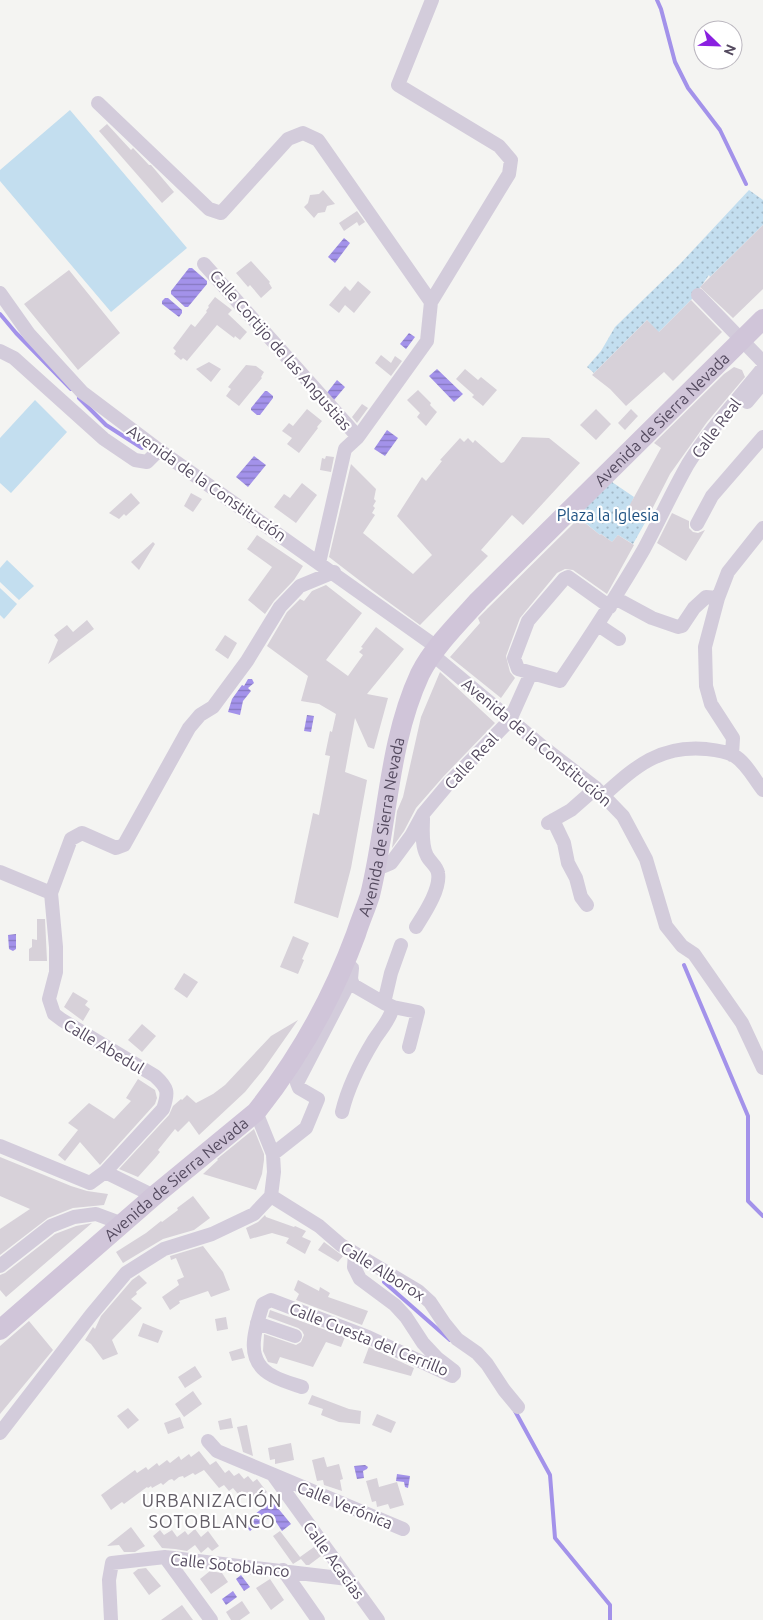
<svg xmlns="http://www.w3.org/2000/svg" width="763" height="1620" font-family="Ubuntu,sans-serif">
<defs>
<pattern id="grass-dots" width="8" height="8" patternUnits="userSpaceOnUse" patternTransform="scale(1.25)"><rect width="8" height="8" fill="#c3deef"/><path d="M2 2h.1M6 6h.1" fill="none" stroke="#a1b6c5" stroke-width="1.8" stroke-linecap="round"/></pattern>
<pattern id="water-rules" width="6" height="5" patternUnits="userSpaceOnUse" patternTransform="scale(1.25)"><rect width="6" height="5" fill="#a392ea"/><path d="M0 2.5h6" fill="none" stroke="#8779c1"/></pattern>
</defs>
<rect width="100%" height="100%" fill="#f4f4f2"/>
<path fill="url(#grass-dots)" d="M749 190 763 200V225L710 277 709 275 693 298 658 333 647 320 594 373 587 367 601 351 615 327 680 264Z
M612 482 634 497 628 510 646 521 633 544 618 535 612 542 601 534 600 535 577 516Z"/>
<path fill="#c3deef" d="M70 110 187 248 111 312 0 181V170Z
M35 400 67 432 11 493 0 483V438Z
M7 560 34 586 19 600 0 582V568Z
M0 588 17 604 4 619 0 615Z"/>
<path fill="url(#water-rules)" d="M344 238 350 243 335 263 328 257Z
M189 268H192L207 281V284L188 307H185L171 294V291Z
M165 298H168L182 310V313L179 317 162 304V301Z
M409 333 415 337 406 349 400 344Z
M437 369 463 394 454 402 429 376Z
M337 380 345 387 334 400 326 394Z
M265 391H267L273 396V398L260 415H257L251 410V408Z
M387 430 398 438 385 456 374 449Z
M254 456 266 465 248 487 236 477Z
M248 679H252L254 683 248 688 251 691 243 701 240 715 228 712 232 699 242 685 244 686Z
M307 715 314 716 311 732 304 731Z
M16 934V949L13 951 9 949 8 935Z
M365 1465 368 1467 367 1469 363 1471 364 1478 357 1479 354 1466Z
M397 1474 410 1476 408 1488 405 1487 404 1482 396 1481Z
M272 1501 291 1524 282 1531 274 1519H266L250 1531 243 1523Z
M241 1575 250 1587 244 1591 236 1579Z
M233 1591 237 1597 226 1605 222 1599Z"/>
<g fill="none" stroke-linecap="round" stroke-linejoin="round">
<path stroke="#a392ea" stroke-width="4" d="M657 0 661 9 675 62 688 88 720 130 746 184
M0 314 16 333 71 389
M79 398 106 425 142 448
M684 965 748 1116V1201L763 1216
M384 1282 450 1340
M515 1411 550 1475 555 1538 610 1605V1620"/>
</g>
<path fill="#d7d1d9" d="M107 124 131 150 133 148 149 165H151L174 192 162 203 99 131Z
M323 190 335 204 327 206 325 212 318 213 314 218 304 207 308 203 310 195 319 194Z
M357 211 365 222 359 226 357 222 344 231 339 223Z
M763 225V289L733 318 700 287Z
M251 261 270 282 269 283 272 288 261 298 250 285 248 287 236 273Z
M69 270 120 333 78 370 24 304Z
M358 281 371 292 354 313 345 305 339 313 329 305 345 286 350 291Z
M215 297 232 310 228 314 247 332 240 340 235 336 234 338 217 325 187 361 183 358 181 360 174 354 176 351 173 348 191 324 195 327 207 312 206 311 209 307 208 306Z
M691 300 722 332 673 381 664 372 626 406 610 389 592 375 647 320 659 332Z
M381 355 391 363 395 356 402 361 391 376 375 363Z
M209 362 221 369 211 382 196 369Z
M246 365 256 366 264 372 261 377 262 378 239 406 226 396 231 389 228 387Z
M734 367 742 370 745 377 707 422 670 474 646 521 627 510 661 448 654 443 724 374Z
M465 369 478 380 481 377 497 390 483 406 472 397 474 395 456 379Z
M418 390 431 403 430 405 437 412 426 426 417 417 420 413 407 400Z
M362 404 368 408 357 423 352 417Z
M307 409 322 421 317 427 318 428 299 453 287 444 292 438 282 431 289 423 293 426Z
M596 409 611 424 596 440 580 425Z
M631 409 638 416 625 430 618 423Z
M522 437 549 438 580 463 523 525 512 515 481 550 488 556 420 625 372 590 329 557 351 464 376 489 374 499 376 501 373 506 375 508 372 513 375 515 363 533 413 574 432 555 397 516 422 477 426 481 442 461 440 460 460 438 464 442 468 438 473 443 475 440 501 463 504 462Z
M326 456 334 457 331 472 320 470 322 458 325 459Z
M302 483 317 495 296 523 274 507 284 494 290 498Z
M131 493 140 503 126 516 124 514 119 519 109 513Z
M191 493 202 499 193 512 184 506Z
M672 513 689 521V528L693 532 698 533 705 530 686 561 657 543Z
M579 518 600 535 601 534 612 542 618 535 634 545 607 594 573 570 565 569 557 573 520 618 506 656 510 672 515 678 501 698 450 657 480 623 478 618 488 608Z
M257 535 303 566 294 580 274 601 265 614 248 600 272 567 247 549Z
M153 542 155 544 139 570 131 562Z
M326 585 362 613 326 660 348 676 363 655 359 652 363 648 361 647 376 627 404 649 367 694 388 698 374 749 368 747 355 718 345 772 367 780 351 868 338 918 294 903 313 813 319 815 330 756 325 755 330 731 332 732 336 714 319 704 301 701 308 676 267 646 287 612 300 599 304 601 312 591Z
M87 620 94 629 48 664 58 640 54 635 67 625 73 632Z
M225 635 237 643 228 659 215 650Z
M440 672 495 723 443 777 416 808 404 831 392 848 397 811 403 797 421 717Z
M37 919H45L47 961H29V949L32 947V939L37 940Z
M293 936 309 943 302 959 304 960 298 974 280 967Z
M184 973 198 982 187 998 174 989Z
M73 992 88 1001 85 1005 90 1009 83 1021 64 1007Z
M298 1020 263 1070 245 1092 199 1135 189 1121 178 1132 175 1129 158 1150 160 1152 156 1157 138 1177 119 1169 169 1115 173 1106 181 1099 182 1100 187 1095 196 1103 213 1094 225 1085 271 1036Z
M142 1024 156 1036 142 1052 128 1040Z
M138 1079 155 1090 157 1098 155 1104 100 1165 80 1142 65 1161 58 1155 78 1130 68 1123 89 1103 114 1119 131 1101 126 1098Z
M254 1129 264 1154V1160L262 1174 256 1190 203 1174 218 1160 217 1159Z
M0 1157 71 1186 87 1191 108 1194 104 1205 73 1208 48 1218 0 1255V1229L30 1209 0 1196Z
M193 1196 210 1218 194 1230 163 1239 123 1263 116 1252 146 1233 161 1221 162 1222 178 1210 177 1208Z
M265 1215 266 1217 294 1227 295 1226 306 1231 302 1237 311 1241 305 1254 286 1243 289 1238 272 1233 250 1239 246 1228 258 1222Z
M92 1223 6 1297 0 1290V1275L5 1273 55 1234 76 1226Z
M324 1242 343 1256 338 1262 318 1250Z
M203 1246 223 1272 230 1290 211 1297 208 1291 179 1301 180 1303 170 1310 162 1297 179 1285 177 1280 184 1277 176 1258 171 1260 170 1256Z
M139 1275 147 1283 136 1292 137 1294 131 1299 142 1308 112 1340 118 1354 103 1360 91 1344 85 1340 93 1327 95 1329 101 1316 132 1280Z
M298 1280 319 1291 320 1287 330 1293 328 1297 368 1311 362 1325 296 1300 299 1294 294 1290Z
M270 1310 345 1337 341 1347 326 1342 313 1367 280 1357 277 1364 268 1362 263 1351 264 1334 296 1345 301 1342 304 1335 302 1331 298 1328 268 1317Z
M226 1317 228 1329 217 1331 215 1319Z
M29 1321 53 1350 0 1414V1346Z
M143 1323 163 1331 158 1343 138 1336Z
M369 1347 414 1368 411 1376 363 1363Z
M242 1348 245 1358 232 1361 229 1352Z
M195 1366 202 1377 185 1388 178 1377Z
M193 1391 202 1404 184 1417 175 1404Z
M312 1395 349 1409 361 1411 360 1424 339 1422 321 1415 323 1409 308 1404Z
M128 1408 139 1420 128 1429 117 1416Z
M377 1414 396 1422 391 1433 372 1425Z
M180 1417 184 1428 168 1434 164 1423Z
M231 1418 233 1428 220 1430 218 1421Z
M247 1425 253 1456 243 1452 237 1427Z
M291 1443 294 1460 275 1464V1459L270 1460 268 1448Z
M199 1451 210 1465 216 1461 225 1473 229 1470 234 1476 239 1473 244 1479 248 1476 253 1482 257 1479 267 1492 252 1504 242 1491 238 1494 233 1488 229 1491 224 1485 219 1488 204 1470 195 1475 193 1473 184 1478 183 1476 179 1477 174 1481 172 1479 169 1480 163 1485 161 1483 152 1488 151 1486 148 1488 147 1487 124 1504 122 1502 111 1510 101 1495 135 1470 137 1473 146 1467 148 1470 157 1463 159 1466 167 1460 170 1463 179 1456 181 1460 189 1454 191 1457Z
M324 1457 327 1467 339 1464 343 1479 340 1480 342 1491 324 1485 323 1480 317 1481 312 1460Z
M377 1478 379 1487 397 1482 404 1505 390 1509 388 1504 377 1507 376 1501 372 1502 366 1481Z
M131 1527 145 1546 135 1552H124L119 1545 107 1546Z
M195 1529 201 1537 208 1531 219 1546 212 1551 208 1547 201 1553 195 1545 187 1551 177 1537 185 1531 188 1535Z
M160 1530 164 1535 172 1530 187 1551 175 1549 170 1544 175 1549 162 1548 153 1536Z
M280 1531 300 1557 314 1547 321 1556 309 1565H306L301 1559 293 1564 273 1536Z
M146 1568 161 1586 149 1595 133 1573 138 1569Z
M210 1571 222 1573 228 1582 211 1594 200 1579Z
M270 1579 284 1600 271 1610 256 1588Z
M242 1601 250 1613 240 1620H231L226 1612Z
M182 1605 193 1620H161Z"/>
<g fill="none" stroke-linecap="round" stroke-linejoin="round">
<path stroke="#d3ccdb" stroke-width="14" d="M98 103 209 209 221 213 288 139 303 133 318 140 431 302 509 174 511 160 499 146 398 85 432 0
M204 264 358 437
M0 293 29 334 82 392 159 450 438 648
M698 295 763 362
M0 351 14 358 104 439 135 460 147 462 159 450
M747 402 763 383
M697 524 712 496 763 437
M319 563 345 449 358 437 427 341 431 302
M615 598 652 618 678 627 682 626 694 608 706 597 718 598
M610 607 568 577 564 579 528 621 514 658 518 669 560 681C589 638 618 594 644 549 659 521 672 492 688 464 709 430 738 399 763 368
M598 625 619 639
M433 655 543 747 596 788 623 816 646 859 666 926 682 946 694 954 742 1023 763 1068
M732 755 733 738 711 704 706 686 705 647 718 598 728 572 763 528
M604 795C636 766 660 745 706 749 715 750 725 751 733 755 746 762 754 779 763 790
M553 820 564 843 568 863 576 878 581 897 587 905
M548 823 571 810 596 788
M376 865 384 866 391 863 411 836 423 814 449 783 510 720 531 673
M0 872 51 893
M416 927C424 914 441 889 438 873 437 866 430 862 427 856 421 845 423 830 423 818
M384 1003 391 973 401 945
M393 1007 418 1012 409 1047
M342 1112C348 1087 360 1063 374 1040 381 1029 390 1020 393 1007L384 1003 353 985 351 979
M0 1146 90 1183 105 1172 154 1196
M273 1154 306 1128 318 1099 299 1088 297 1083 351 979 352 968 345 963
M105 1172 163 1109C169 1092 168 1088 155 1076L62 1020 54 1014 49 999 56 972V947L51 893 71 839 82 833 116 848 124 845 189 728 200 715 213 707 247 661 280 607 300 586 334 572
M271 1196 319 1226 341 1245 418 1291 430 1302 444 1323 457 1339 477 1353 487 1364 504 1390 518 1407
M0 1266 51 1226 74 1217 96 1214 123 1224
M257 1323 295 1336
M302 1387C293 1384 282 1381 273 1376 243 1361 255 1329 263 1304L271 1300 368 1337 452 1376 454 1374V1371L437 1358 423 1343 406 1317 395 1305 360 1279 354 1267 355 1254
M0 1433 91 1315 126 1273 164 1249 212 1234 254 1214 271 1196 274 1172 273 1154 256 1112
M208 1441 217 1451 403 1529
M273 1475 378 1620
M165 1557 211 1620
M283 1570 318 1620
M111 1620 109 1580 112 1563 165 1557 348 1579"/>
<path stroke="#d0c5d9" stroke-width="20" id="s1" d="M0 1330 154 1196 256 1112C299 1058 332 999 356 934 360 921 366 908 370 895 388 822 388 743 420 674 433 648 459 622 479 600L763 319"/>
</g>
<g text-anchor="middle" stroke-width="4.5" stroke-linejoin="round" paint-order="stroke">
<g font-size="16" fill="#544a5f" stroke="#fff">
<text transform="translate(281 350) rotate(49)" y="6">Calle Cortijo de las Angustias</text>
<text dy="6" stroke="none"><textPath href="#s1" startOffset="1162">Avenida de Sierra Nevada</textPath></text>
<text transform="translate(716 428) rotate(-53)" y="6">Calle Real</text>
<text transform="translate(207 483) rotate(35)" y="6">Avenida de la Constitución</text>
<text transform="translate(537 742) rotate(40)" y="6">Avenida de la Constitución</text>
<text transform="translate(471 761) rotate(-47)" y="6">Calle Real</text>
<text dy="6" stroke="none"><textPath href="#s1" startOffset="652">Avenida de Sierra Nevada</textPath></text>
<text transform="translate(104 1046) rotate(31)" y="6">Calle Abedul</text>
<text dy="6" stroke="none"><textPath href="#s1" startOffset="232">Avenida de Sierra Nevada</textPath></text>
<text transform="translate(383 1271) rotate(32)" y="6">Calle Alborox</text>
<text transform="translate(369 1339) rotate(22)" y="6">Calle Cuesta del Cerrillo</text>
<text transform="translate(345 1505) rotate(22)" y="6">Calle Verónica</text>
<text transform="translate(334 1560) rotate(54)" y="6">Calle Acacias</text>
<text transform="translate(230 1565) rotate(6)" y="6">Calle Sotoblanco</text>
</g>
<g font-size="16" fill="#1b4f80" stroke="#fff">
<text x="608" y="521">Plaza la Iglesia</text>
</g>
<g font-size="18" letter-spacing="1" fill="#635e67" stroke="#fff">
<text x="212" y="1507">URBANIZACIÓN<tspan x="212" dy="21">SOTOBLANCO</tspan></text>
</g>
</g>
<g transform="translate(718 45) rotate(113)"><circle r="24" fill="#ffffff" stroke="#bbb7bf"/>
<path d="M0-4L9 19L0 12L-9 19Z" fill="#8a20e0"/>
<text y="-8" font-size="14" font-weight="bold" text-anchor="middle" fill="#544a5f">N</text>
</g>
</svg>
